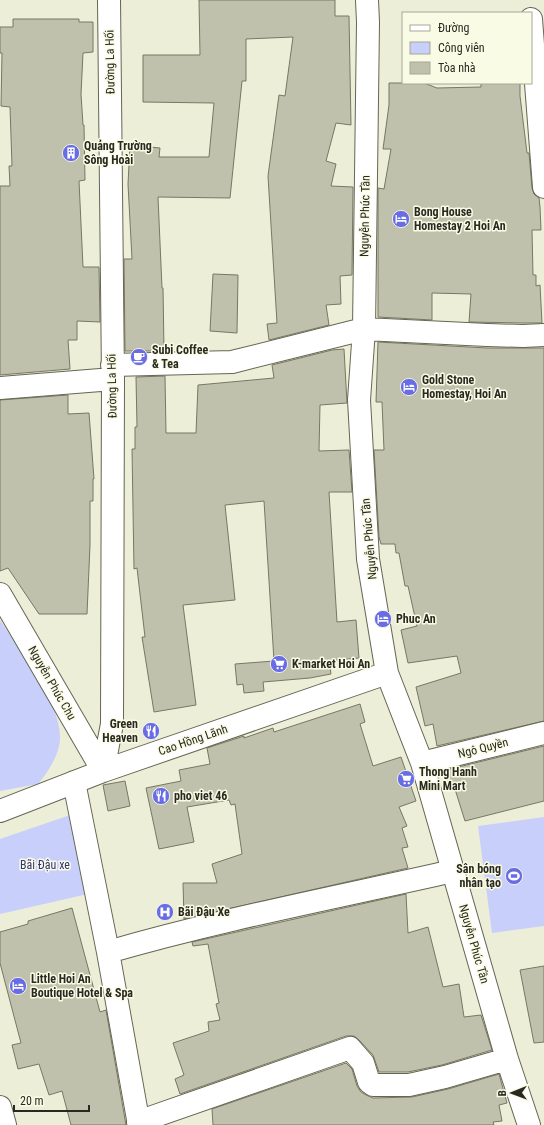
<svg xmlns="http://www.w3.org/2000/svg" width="544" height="1125" font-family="'Roboto Condensed',sans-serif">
<rect width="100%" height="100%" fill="#eceed8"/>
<path fill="#c8cffb" d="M0 620C19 649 68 711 59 746 56 760 47 773 38 784L0 791Z
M76 813 88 894 0 914V839Z
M544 817V926L492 933 478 826Z"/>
<path fill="#c0c1ac" stroke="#777864" d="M199 0H335V16H349L351 125 336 123 326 161 336 164 331 186 353 187 352 275 340 276 341 304 326 305 329 325 269 340 267 324 277 323 268 176 279 95 285 96 293 37 246 39V81H242L230 198 158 197 162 288H163L164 351H125L124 259H132L128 184 130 145 160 148 159 157H209L214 103 143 102V55H200Z
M13 19H79V22H93V52L83 53 81 94 83 125H84L85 180 79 181 83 267H99L100 322 77 321V340H68L70 369 0 375V186H10L9 166H12L10 107 1 106 2 53H0V27H13Z
M389 83H424L437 88 481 87V83H520V96L527 153H529L532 188 534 194 539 198 540 207 541 230H532L533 275H536V286L540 285 542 323H523L469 322 471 294 432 293V320L378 317V188L384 189 391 149H383L389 105Z
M213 274 238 275 237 333 210 331Z
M378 342 487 348H544V721L437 746 433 724 425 726 416 687 461 673 457 656 408 663 401 630 417 626 408 586H405L399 553H396L395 544H381L379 537 374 450H384L382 402H376Z
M344 349 347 403 320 405 319 451 349 450 352 492H329L337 622 356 620 359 658 329 661 331 674 310 678 263 682 264 691 244 693 243 684 237 685 235 664 274 661 264 501 225 505 235 600 183 605 196 705 154 712 142 637H145L137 568 134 569 132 449H135V427H137L136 377 165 376 166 433H196L198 385 274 378 272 365 332 350Z
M68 395V414L89 413 94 479H93V501H90V545L87 614H39L8 568 0 571V400Z
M360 704 365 722 360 724 373 766 401 757 416 801 399 807 407 826 402 828 408 847 402 848 408 868 184 919 183 883H217L212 864 242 854 235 804 231 805 229 800 187 807 194 842 159 849 146 788 181 781 179 770 210 764 207 748 244 736V738L273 728 274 732Z
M544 746V801L465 821 454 786 446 789 442 771Z
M125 781 130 806 108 811 103 785Z
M406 894 408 933 428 927 443 987 459 984 464 1017 481 1015 492 1050 442 1065 408 1072H379L373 1055 359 1040 354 1036H346L180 1094 175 1079 184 1075 173 1043 209 1031 208 1022 220 1020 216 1004 219 1003 208 944 193 946 192 942Z
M72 908 100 1012 106 1010 126 1125H71L62 1091 49 1095 39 1064 18 1069 12 1045 21 1043 0 963V932L28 924V921Z
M544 966V1042L534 1043 520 970Z
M346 1063 352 1069 357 1086 361 1092 366 1095 373 1098 412 1097 448 1089 499 1074 507 1103 499 1105 502 1121 493 1122 494 1125H213L212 1109Z"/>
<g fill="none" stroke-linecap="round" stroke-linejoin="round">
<defs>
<path id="street" d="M367 0 368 22 364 329 359 400 368 559 387 673 422 763 507 1059 529 1125
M531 19 544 187
M112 365 232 362 364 329 487 335 523 336 544 335
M0 388 113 379
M0 594 103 771
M422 763 544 733
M103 771 112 724 113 379 109 0
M74 782 108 952 139 1125
M0 811 103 771 387 673
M108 952C222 919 338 897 453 871
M0 1107 5 1125
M138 1122 350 1048 363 1063 369 1082 373 1085H409L445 1077 507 1059"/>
</defs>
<use href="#street" stroke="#666653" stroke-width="24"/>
<use href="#street" stroke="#fff" stroke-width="22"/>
</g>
<defs>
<symbol id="building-disc" viewBox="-11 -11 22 22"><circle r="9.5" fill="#686ce5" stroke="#fafbe5"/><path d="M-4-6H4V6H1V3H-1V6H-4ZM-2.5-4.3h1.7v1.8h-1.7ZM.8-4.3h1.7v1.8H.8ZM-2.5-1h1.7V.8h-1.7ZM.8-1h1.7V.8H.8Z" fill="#fff"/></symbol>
<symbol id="hotel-disc" viewBox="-11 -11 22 22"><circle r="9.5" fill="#686ce5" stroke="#fafbe5"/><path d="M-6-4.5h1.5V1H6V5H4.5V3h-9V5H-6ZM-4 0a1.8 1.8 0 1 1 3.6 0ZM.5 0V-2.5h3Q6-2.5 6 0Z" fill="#fff"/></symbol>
<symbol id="cafe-disc" viewBox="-11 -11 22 22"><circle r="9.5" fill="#686ce5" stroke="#fafbe5"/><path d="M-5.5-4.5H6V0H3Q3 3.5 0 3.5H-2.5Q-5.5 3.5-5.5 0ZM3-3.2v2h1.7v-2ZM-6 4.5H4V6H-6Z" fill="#fff"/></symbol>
<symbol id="supermarket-disc" viewBox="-11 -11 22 22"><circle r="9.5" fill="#686ce5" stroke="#fafbe5"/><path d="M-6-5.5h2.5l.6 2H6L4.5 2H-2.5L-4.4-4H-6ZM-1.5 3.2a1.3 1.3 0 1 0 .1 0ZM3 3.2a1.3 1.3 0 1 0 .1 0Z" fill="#fff"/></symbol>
<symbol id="restaurant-disc" viewBox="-11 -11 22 22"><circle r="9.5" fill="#686ce5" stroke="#fafbe5"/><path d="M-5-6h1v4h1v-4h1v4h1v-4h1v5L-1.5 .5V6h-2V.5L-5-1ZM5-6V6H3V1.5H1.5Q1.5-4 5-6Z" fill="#fff"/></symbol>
<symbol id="stadium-disc" viewBox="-11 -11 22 22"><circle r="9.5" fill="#686ce5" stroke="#fafbe5"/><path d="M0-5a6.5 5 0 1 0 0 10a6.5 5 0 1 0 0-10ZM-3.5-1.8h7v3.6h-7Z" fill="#fff"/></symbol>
<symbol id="hospital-disc" viewBox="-11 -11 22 22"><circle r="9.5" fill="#686ce5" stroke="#fafbe5"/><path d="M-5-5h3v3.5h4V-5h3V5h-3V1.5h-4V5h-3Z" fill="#fff"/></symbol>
</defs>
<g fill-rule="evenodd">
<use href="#building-disc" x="61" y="143" width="20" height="20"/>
<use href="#hotel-disc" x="391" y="209" width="20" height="20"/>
<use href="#cafe-disc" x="129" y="347" width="20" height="20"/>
<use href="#hotel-disc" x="399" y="377" width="20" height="20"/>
<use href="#hotel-disc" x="373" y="609" width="20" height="20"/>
<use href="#supermarket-disc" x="269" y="654" width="20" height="20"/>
<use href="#restaurant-disc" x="141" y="721" width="20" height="20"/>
<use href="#supermarket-disc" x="396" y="769" width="20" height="20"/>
<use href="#restaurant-disc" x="151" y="786" width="20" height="20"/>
<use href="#stadium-disc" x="504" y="866" width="20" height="20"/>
<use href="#hospital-disc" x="155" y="902" width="20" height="20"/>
<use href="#hotel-disc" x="8" y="976" width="20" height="20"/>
</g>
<g text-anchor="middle" stroke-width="3" stroke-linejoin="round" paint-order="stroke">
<g font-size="12" fill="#292921" stroke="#fafbe5">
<text transform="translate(110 62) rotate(-91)" y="4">Đường La Hối</text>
<text transform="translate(365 216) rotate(-89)" y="4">Nguyễn Phúc Tần</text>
<text transform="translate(112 386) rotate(-91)" y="4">Đường La Hối</text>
<text transform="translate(369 539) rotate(-95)" y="4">Nguyễn Phúc Tần</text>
<text transform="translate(52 683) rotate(60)" y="4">Nguyễn Phúc Chu</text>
<text transform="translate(193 740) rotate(-19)" y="4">Cao Hồng Lãnh</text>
<text transform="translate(483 748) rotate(-14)" y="4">Ngô Quyền</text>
<text transform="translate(474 944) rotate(74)" y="4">Nguyễn Phúc Tần</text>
</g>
<g font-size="12" font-weight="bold" fill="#292921" stroke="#fafbe5" text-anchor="start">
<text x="84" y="150">Quảng Trường<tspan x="84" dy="14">Sông Hoài</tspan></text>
<text x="414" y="216">Bong House<tspan x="414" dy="14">Homestay 2 Hoi An</tspan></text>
<text x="152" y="354">Subi Coffee<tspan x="152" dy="14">&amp; Tea</tspan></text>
<text x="422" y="384">Gold Stone<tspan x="422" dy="14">Homestay, Hoi An</tspan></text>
<text x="396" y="623">Phuc An</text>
<text x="292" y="668">K-market Hoi An</text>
<text x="138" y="728" text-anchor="end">Green<tspan x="138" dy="14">Heaven</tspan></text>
<text x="419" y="776">Thong Hanh<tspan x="419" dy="14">Mini Mart</tspan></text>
<text x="174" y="800">pho viet 46</text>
<text x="501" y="873" text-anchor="end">Sân bóng<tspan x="501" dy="14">nhân tạo</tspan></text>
<text x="178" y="916">Bãi Đậu Xe</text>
<text x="31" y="983">Little Hoi An<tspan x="31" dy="14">Boutique Hotel &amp; Spa</tspan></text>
</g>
<g font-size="12" fill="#333578" stroke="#fafbe5">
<text x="45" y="869">Bãi Đậu xe</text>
</g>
</g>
<rect x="402" y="12" width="130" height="72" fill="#fafbe5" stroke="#a6a797"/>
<rect x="410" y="25" width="20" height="6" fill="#ffffff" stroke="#a6a797"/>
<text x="438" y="32" font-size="12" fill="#292921">Đường</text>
<rect x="410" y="42" width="20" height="12" fill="#c8cffb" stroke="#a6a797"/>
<text x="438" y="52" font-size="12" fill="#292921">Công viên</text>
<rect x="410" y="62" width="20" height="12" fill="#c0c1ac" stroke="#a6a797"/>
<text x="438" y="72" font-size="12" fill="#292921">Tòa nhà</text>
<g transform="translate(512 1093) rotate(269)" stroke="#fafbe5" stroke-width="3" paint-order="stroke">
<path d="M0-3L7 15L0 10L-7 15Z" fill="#292921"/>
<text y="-6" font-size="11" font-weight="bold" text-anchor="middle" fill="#292921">B</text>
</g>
<path d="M14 1105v6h75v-6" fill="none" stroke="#292921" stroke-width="2"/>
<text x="20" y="1105" font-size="12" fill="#292921" stroke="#fafbe5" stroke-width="3" paint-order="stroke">20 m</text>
</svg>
